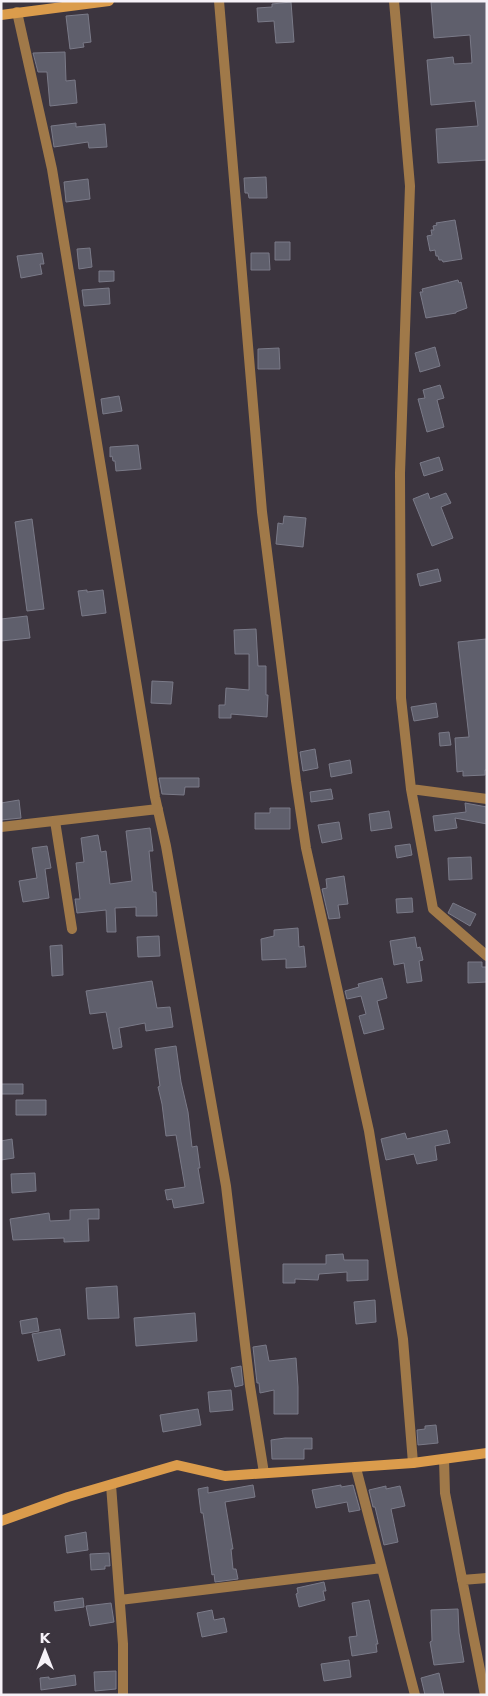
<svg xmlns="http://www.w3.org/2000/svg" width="488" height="1696" font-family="'DejaVu Sans',sans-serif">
<rect width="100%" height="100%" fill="#3c353f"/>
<path fill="#5f5f6c" stroke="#7a7a88" d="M487 1V160L438 163 436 129 478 126 475 101 431 105 427 60 453 57 454 64 472 63 470 35 434 38 431 2Z
M291 2 294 42 276 43 274 21 258 22 257 8 272 7V4Z
M88 14 91 42 83 43 84 47 70 49 66 16Z
M65 52 66 81 75 80 77 103 50 106 47 72H38L33 53Z
M76 123V127L105 124 107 147 89 148 88 142 54 147 51 126Z
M266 177 267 198H249L248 193H245L244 178Z
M88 179 90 199 66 202 64 182Z
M455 220 462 259 443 262 442 260H439L438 256H436L435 250 430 251 427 236 432 235 431 230H434L433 226 437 225 436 223Z
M275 242H290V260H275Z
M90 248 92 267 79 269 77 249Z
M42 253 44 264H40L42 274 21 278 17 256Z
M251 253H269L270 270H251Z
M99 271H114V281L99 282Z
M458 280 459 283 461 282 467 308 456 312V313L426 318 420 292H423L422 289Z
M109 288 110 304 84 306 82 290Z
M435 347 440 366 420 372 415 353Z
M279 348 280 369H258V349Z
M440 385 444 398 437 400 444 427 427 432 418 399 425 398 423 390Z
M119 396 122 411 103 414 101 399Z
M138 445 141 469 116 471 115 461H113L112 456 110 457V447Z
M439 457 443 470 424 476 420 463Z
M428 493 430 499 446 493 451 503 441 507 453 538 432 546 413 499Z
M284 516 306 518 303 547 276 544 278 523 283 524Z
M32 519 44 609 27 611 15 522Z
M438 569 441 581 420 586 417 574Z
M87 590V592L103 590 106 613 82 616 78 591Z
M27 616 30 638 1 641V619Z
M256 629 258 666H266V695H268L267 717 231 714V718H219V705H225L226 688 249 690V654H235L234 630Z
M486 639 487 770H485V775L463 776V771L457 772 455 738 469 737 458 642Z
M152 681 173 682 171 704 151 703Z
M436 703 438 717 414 721 411 707Z
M449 732 451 745 440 746 439 733Z
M315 749 318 768 303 771 300 752Z
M350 760 352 773 331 777 329 764Z
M159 778H199V787H185L184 795 162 794Z
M331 789 333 799 311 802 310 792Z
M19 800 21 818 1 820V803Z
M465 803 487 807V824L455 818 457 828 435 831 433 816 466 812Z
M270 808H290V829H255V813H270Z
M389 811 392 828 371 831 369 814Z
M339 822 342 839 322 843 318 825Z
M150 828 153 851H149L153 892H156L157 916H136V907L115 908 116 932H107L106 910 77 913 75 899H80L76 863 84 862 81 838 98 835 101 852 106 851 110 884 132 881 126 831Z
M410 844 412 855 397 858 395 846Z
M47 846 51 868 45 869 49 898 23 902 19 881 37 878 32 848Z
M471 857 472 879 449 880 448 858Z
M344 876 348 904 338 905 340 918 329 919 322 889 327 888 326 879Z
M412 898 413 912 397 913 396 899Z
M453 903 476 914 470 926 448 913Z
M298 928 299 947 304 946 306 967 286 968V959L262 960 261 939 274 936V930Z
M159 936 160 956 138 957 137 937Z
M415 937 417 948 420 947 423 960 419 961 422 981 407 983 404 963 394 965 390 941Z
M62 945 63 975 52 976 50 946Z
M468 962H482V967H487V982L468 983Z
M382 978 387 998 377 1001 384 1029 364 1034 359 1016 366 1014 361 996 347 999 345 991 359 987 358 984Z
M152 981 157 1008 170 1007 173 1027 146 1031 145 1023 119 1028 122 1047 113 1049 106 1012 90 1014 86 991Z
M176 1046 181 1082 188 1112 192 1147 197 1146 200 1168H198L204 1203 174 1208 172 1199 167 1200 165 1190 185 1187 176 1135 166 1136 162 1104 158 1087 160 1086 155 1049Z
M1 1084H23V1094H1Z
M16 1100H46V1115H16Z
M447 1130 450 1143 435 1146 437 1160 417 1164 414 1154 386 1160 381 1139 405 1133 407 1139Z
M12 1139 14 1158 1 1160V1141Z
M35 1173 36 1191 12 1193 11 1174Z
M99 1209V1219H88L89 1241 64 1242V1238L13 1240 10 1219 49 1213 50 1221 70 1220V1210Z
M343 1254 344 1260H368V1280L347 1281V1272L319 1274 318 1280 295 1279V1283H283V1264H326V1255Z
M117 1286 119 1318 88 1319 86 1288Z
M375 1300 376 1322 356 1324 354 1302Z
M195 1313 197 1341 136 1346 134 1318Z
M37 1318 39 1331 22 1334 20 1321Z
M60 1329 65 1355 38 1361 32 1334Z
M266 1345 269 1361 296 1358 298 1387V1414H274V1390L260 1393 259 1383H257L253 1347Z
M241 1366 243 1385 235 1387 231 1368Z
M231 1390 233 1410 210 1412 208 1392Z
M198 1409 201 1425 163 1432 160 1415Z
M436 1425 438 1443 418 1445 417 1430 425 1429V1426Z
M285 1438H312V1449H304V1459H272L271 1440Z
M253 1485 255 1497 225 1502 233 1549H231L233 1569H236L238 1579 215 1582 214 1574 212 1575 203 1513H201L198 1489 208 1487V1493Z
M341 1485V1487L353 1485 360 1510 349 1512 347 1502 316 1508 312 1490Z
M386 1486V1489L400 1486 405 1506 391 1509 398 1542 384 1545 375 1507H373L369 1490Z
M86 1532 88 1550 67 1553 65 1536Z
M109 1553 110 1566H105V1569L91 1570 90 1554Z
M324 1582 326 1591H323L325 1600 299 1607 296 1594 298 1593 297 1588Z
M83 1598 84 1607 55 1611 54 1602Z
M369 1600 378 1644H376L377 1652 352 1656 349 1637 357 1636 352 1603Z
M111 1603 114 1622 90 1626 86 1606Z
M458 1609 459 1633 464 1662 434 1665 430 1642 432 1641 431 1610Z
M212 1610 214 1620 224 1618 227 1632 202 1637 197 1613Z
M349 1660 351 1677 324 1681 321 1664Z
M116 1671V1689L95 1691 94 1672Z
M439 1673 444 1695H425L421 1678Z
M75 1675 76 1685 41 1690 40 1678 49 1677V1679Z"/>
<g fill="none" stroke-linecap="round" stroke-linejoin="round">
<path stroke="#a07949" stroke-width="10" d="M219 1 262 512 296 781 306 848 369 1131 403 1339 413 1463
M394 1 410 186 400 473 401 698 411 789 433 909 487 956
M17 12 52 169 155 797 166 846 226 1186 250 1386 264 1473
M411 789 487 799
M55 821 72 929
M1 827 158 809
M444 1459 445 1493 485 1695
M356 1468 415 1695
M111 1485 123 1644V1695
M462 1580 487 1578
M120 1600 382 1568"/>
<path stroke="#db9c4c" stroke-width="10" d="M1 15 109 1
M1 1521 68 1497 177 1465 225 1476 413 1463 487 1453"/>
</g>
<rect width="488" height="1696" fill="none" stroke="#f6f2f8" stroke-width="5"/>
<g transform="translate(45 1651)" stroke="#3c353f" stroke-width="4" paint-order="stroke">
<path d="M0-4L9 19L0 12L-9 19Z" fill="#f6f2f8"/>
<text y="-8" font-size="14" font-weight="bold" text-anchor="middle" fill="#f6f2f8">K</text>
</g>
</svg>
